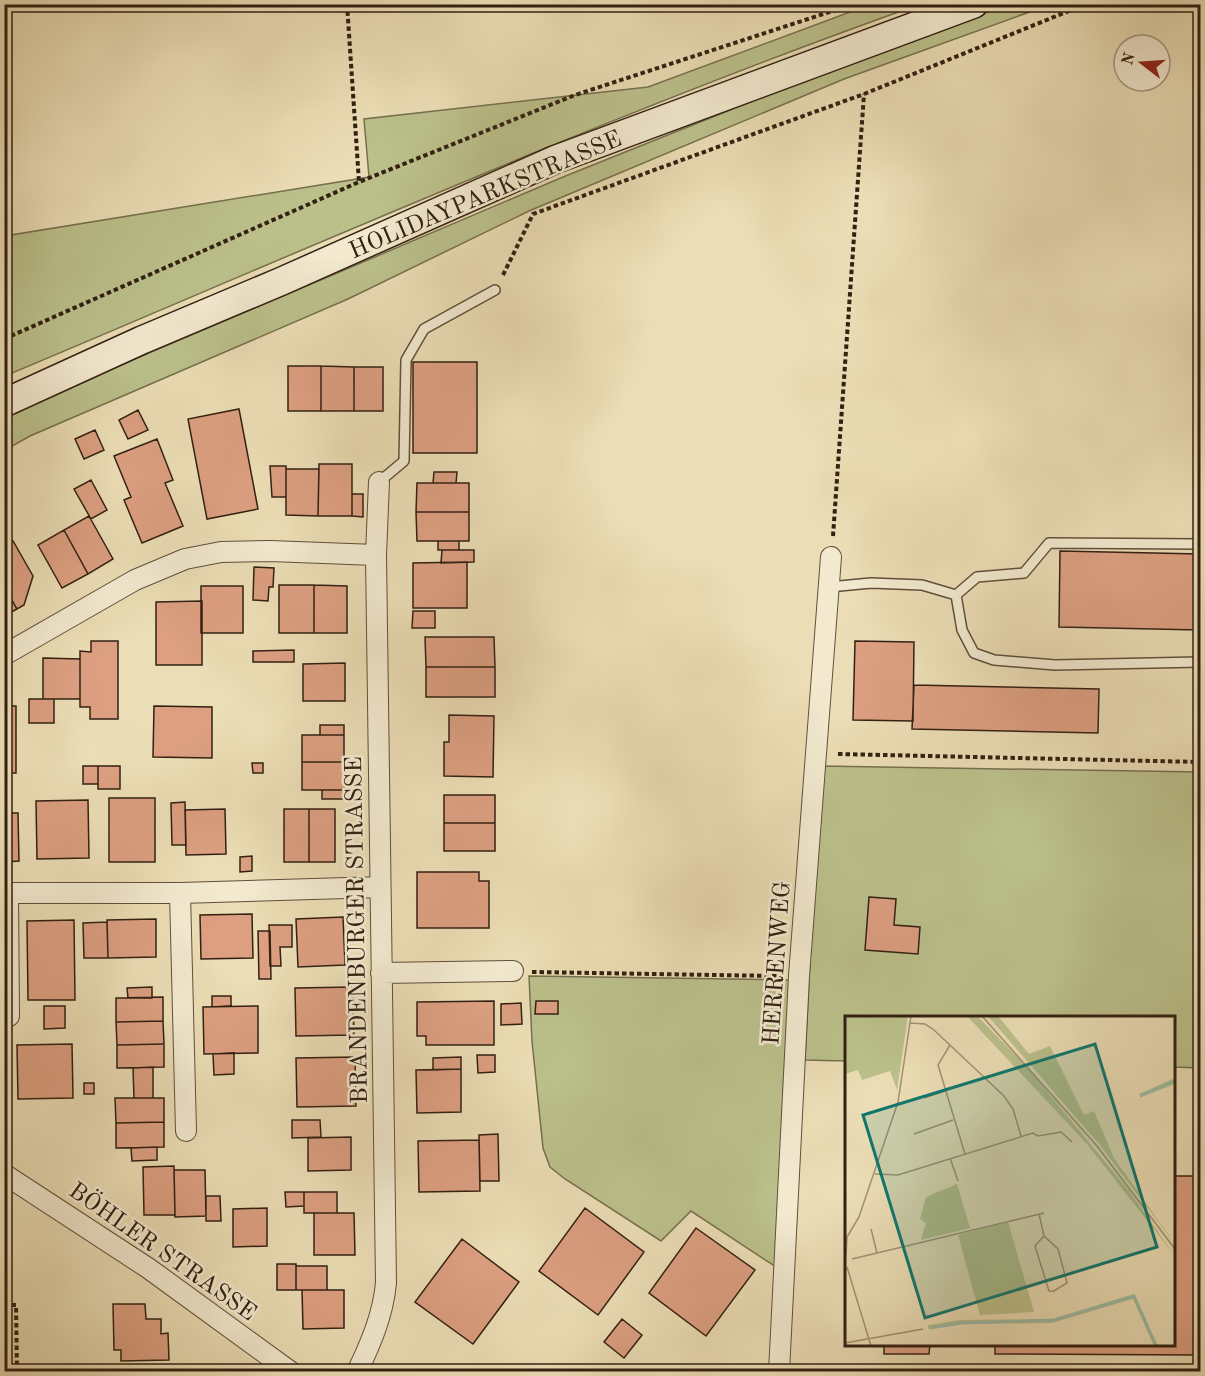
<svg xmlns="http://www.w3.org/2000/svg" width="1205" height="1376" font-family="'Old Standard TT',serif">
<rect width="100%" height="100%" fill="#ebddb5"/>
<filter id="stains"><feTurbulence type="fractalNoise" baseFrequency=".00333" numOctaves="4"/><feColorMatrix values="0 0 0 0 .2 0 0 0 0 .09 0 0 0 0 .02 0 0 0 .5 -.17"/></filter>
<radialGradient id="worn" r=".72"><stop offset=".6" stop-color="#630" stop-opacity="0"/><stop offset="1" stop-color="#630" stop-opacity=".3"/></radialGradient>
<path fill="#bbc08b" stroke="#76704e" stroke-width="1.5" d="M869 5H918C608 115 307 249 5 376V236L369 177 364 119 648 87Z
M1007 5H1049L844 79 529 211 348 299 30 436 5 450V415L15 410 563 177 852 61Z
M820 766 1200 772V1068L1174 1067V1018H846V1061L805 1060Z
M529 976 790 980 776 1267 691 1211 661 1241 565 1179 550 1167 543 1148 532 1041Z"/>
<path fill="#dc9f81" stroke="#322012" stroke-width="1.5" d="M413 362H477V453H413Z
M288 366H321V411H288Z
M321 366 354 367V411H321Z
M354 367H383V411H354Z
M239 409 258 509 207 519 188 419Z
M138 410 148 430 128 439 119 420Z
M95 430 104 450 84 459 75 439Z
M157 439 173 480 165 483 183 526 142 543 124 500 131 497 114 456Z
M319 464H352V516H318Z
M270 466H286V497H272Z
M286 469H319L318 516 286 515Z
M434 472H457L456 483H433Z
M91 480 107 510 91 519 74 489Z
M417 483H469V512H416Z
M352 494H363V517L352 516Z
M416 512H469V541H417Z
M89 516 113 559 88 574 64 530Z
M64 530 88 574 62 588 38 545Z
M4 539 13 541 33 576 24 605 17 609 4 587Z
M438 541H459V550H438Z
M442 550H474V562L441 563Z
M1060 551 1200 554V630L1059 627Z
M467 562V608H413V563Z
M254 567 274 568 273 587H269L268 601 253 600Z
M279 585H314V633H279Z
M314 585 347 586V633H314Z
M201 586H243V633H201Z
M4 587 17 609 10 613 4 612Z
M202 601V665H156V602Z
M413 611H435V628H412Z
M425 637H494L495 667H426Z
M91 641H118V719H90V707H80V651L91 652Z
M855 641 914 642 913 721 853 720Z
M294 650V662H253V651Z
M43 658 80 659V699H43Z
M345 663V701H303V664Z
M426 667H495V697H426Z
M914 685 1099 689 1098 733 912 729Z
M29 699H54V723H29Z
M4 706H16V773H4Z
M154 706 212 707V758L153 757Z
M449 715 494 716 493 777 444 776V742H449Z
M320 725H344V735H320Z
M302 735H344V762H302Z
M302 762H344L345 790H302Z
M252 763H263V773H253Z
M83 766H98V784H83Z
M98 766H120V789H98Z
M322 790H345V799H322Z
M444 795H495V823H444Z
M109 798H155V862H109Z
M88 800 89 858 37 859 36 801Z
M185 802 186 845H172L171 803Z
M225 809 226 854 186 855 185 810Z
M284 809H309V862H284Z
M309 809H335V862H309Z
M4 813H18L19 861 4 862Z
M444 823H495V851H444Z
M252 856V871L240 872V857Z
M417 872H479V881H489V928H417Z
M869 897 896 899 894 925 920 927 918 954 865 950Z
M252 914 253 958 201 959 200 915Z
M343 917 345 965 298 967 296 919Z
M156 919V957L108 958 107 920Z
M74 920 75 1000H28L27 921Z
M107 922 108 958H84L83 923Z
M269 925H292V947H280L281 966H270Z
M258 931H270L271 979H259Z
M152 987V998H128L127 988Z
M353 987 354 1035 296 1036 295 988Z
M212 996H231V1006L212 1007Z
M163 997V1021L116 1022V998Z
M494 1001V1045H426V1036H417V1002Z
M536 1001H558V1014H535Z
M521 1003 522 1024 501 1025V1004Z
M44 1006H65V1028L44 1029Z
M258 1006V1053L204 1054 203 1007Z
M163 1021 164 1044 117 1045 116 1022Z
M72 1044 73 1098 18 1099 17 1045Z
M164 1044V1067L117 1068V1045Z
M234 1053V1074L214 1075 213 1054Z
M477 1055H495V1072L478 1073Z
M355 1057 356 1106 297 1107 296 1058Z
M461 1057V1069L433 1070V1058Z
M153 1067V1098H134L133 1068Z
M461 1069V1112L417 1113 416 1070Z
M84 1083H94V1094H84Z
M115 1098H164V1122L116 1123Z
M292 1120H320L321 1137 292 1138Z
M164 1122V1147L116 1148V1123Z
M498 1134 499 1181H480L479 1135Z
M351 1137V1170L308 1171V1138Z
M479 1140 480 1191 419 1192 418 1141Z
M157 1147V1160L132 1161 131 1148Z
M174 1166 175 1215H144L143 1167Z
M174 1170H205L206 1216 175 1217Z
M1174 1176H1197L1194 1355 995 1354V1344H1174Z
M1197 1176 1200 1177V1256H1195Z
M285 1192H304V1206L286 1207Z
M304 1192H337V1213H304Z
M206 1196H220L221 1221H206Z
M267 1208V1246L233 1247V1209Z
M585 1208 644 1252 598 1315 539 1271Z
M314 1213H354L355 1255H314Z
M696 1228 755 1270 706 1336 649 1293Z
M462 1239 519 1282 473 1344 415 1302Z
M277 1264H296V1290H277Z
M296 1266H327V1290H296Z
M302 1290H344V1328L303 1329Z
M113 1304H145L146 1319H161V1334L168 1333 169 1360 121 1361V1350H114Z
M622 1319 642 1335 624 1358 604 1342Z
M884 1344H930L929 1354H884Z"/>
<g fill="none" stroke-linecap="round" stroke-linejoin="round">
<defs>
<path id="service" d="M379 482 404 461 406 360 424 329 495 290
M829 587 871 583 922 585 956 595
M956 595 962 630 974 653 994 660 1055 665 1200 662
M956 595 977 577 1024 573 1049 543 1200 544
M1197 1372 1200 1357"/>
<path id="minor" d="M4 655 135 580 185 559 221 552 270 551 376 555
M4 893H180L380 887
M8 893 9 1016
M180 893 186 1131
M381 973 513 971
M4 1174 148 1268 291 1372
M357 1372C371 1343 383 1315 386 1283L376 555 379 482
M779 1372 799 976 831 557"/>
<path id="secondary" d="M4 403 142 340 282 281 554 160 974 4"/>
</defs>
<use href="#service" stroke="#604f3b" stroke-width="12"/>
<use href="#minor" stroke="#604f3b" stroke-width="22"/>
<use href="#secondary" stroke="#322012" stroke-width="30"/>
<path stroke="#322012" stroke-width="4" stroke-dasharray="4.5 3" stroke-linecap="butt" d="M347 4 359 182
M503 275 533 214 864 94 1086 4
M4 339 359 182 575 95 854 4
M833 536 864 94
M838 754 1200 762
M532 972 777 976
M4 1305H16L17 1372"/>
<use href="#service" stroke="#f2e9cf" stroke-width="9"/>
<use href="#minor" stroke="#f2e9cf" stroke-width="20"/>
<use href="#secondary" stroke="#f2e9cf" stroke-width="27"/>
</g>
<g text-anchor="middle" stroke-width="5" stroke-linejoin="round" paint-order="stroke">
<g font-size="24" fill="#322012" stroke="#f2e9cf">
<text transform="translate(485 194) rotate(-23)" y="8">HOLIDAYPARKSTRASSE</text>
<text transform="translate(356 930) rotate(-91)" y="8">BRANDENBURGER STRASSE</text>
<text transform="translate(776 963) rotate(-86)" y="8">HERRENWEG</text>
<text transform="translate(163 1251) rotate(35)" y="8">BÖHLER STRASSE</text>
</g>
</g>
<g transform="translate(845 1016)">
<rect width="330" height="330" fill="#ebddb5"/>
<path d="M0 0H63L52 74 45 55 17 64 13 54 0 58ZM122 0H132L182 51 284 175 330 240 242 128ZM143 0H153L184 38 205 30 239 99 249 95 269 142 330 228 254 128ZM330 62V68L296 81 294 78ZM112 168 125 212 76 224 81 207 75 203 81 181ZM163 206 189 296 135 299 113 219ZM289 278 313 330H309L288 283 207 307 116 308 83 313V309L115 304 207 303Z" fill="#bbc08b"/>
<path fill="none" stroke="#99bda8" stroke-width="3" d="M295 80 330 65M85 312 116 307 210 304 289 280 311 330"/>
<path fill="none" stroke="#a19174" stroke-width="1.5" d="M137 0 252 130 330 233M65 7 80 8 89 14 159 80 168 93 176 120M105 29 93 49 120 138M79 82 100 75M69 118 108 104M105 142 113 165M30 158 53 159 188 117 193 120 216 116 227 126M194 198 199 220 190 230 204 275H209L222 267 213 233 199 220M26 213 32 237M1 239 2 221 14 201 53 86 66 0M7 243 199 197M2 251 26 330M78 301 98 297M0 327 78 313"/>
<path fill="#0f766e" fill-opacity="0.15" stroke="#0f766e" stroke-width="3" d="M250 28 312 231 80 302 18 99Z"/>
<rect width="330" height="330" fill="none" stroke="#322012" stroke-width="3"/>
</g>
<rect width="1205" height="1376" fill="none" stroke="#ebddb5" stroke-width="24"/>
<rect x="6" y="6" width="1193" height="1364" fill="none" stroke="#322012" stroke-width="3"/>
<rect x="12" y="12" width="1181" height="1352" fill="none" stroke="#322012" stroke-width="1.5"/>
<g transform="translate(1142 63) rotate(287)"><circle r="28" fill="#f2e9cf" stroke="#a59983" stroke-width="1.5"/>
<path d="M0-4.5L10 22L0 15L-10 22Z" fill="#8f2418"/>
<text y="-9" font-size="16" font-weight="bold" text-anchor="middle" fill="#322012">N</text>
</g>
<rect width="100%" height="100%" filter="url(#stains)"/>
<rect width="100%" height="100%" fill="url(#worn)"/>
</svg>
